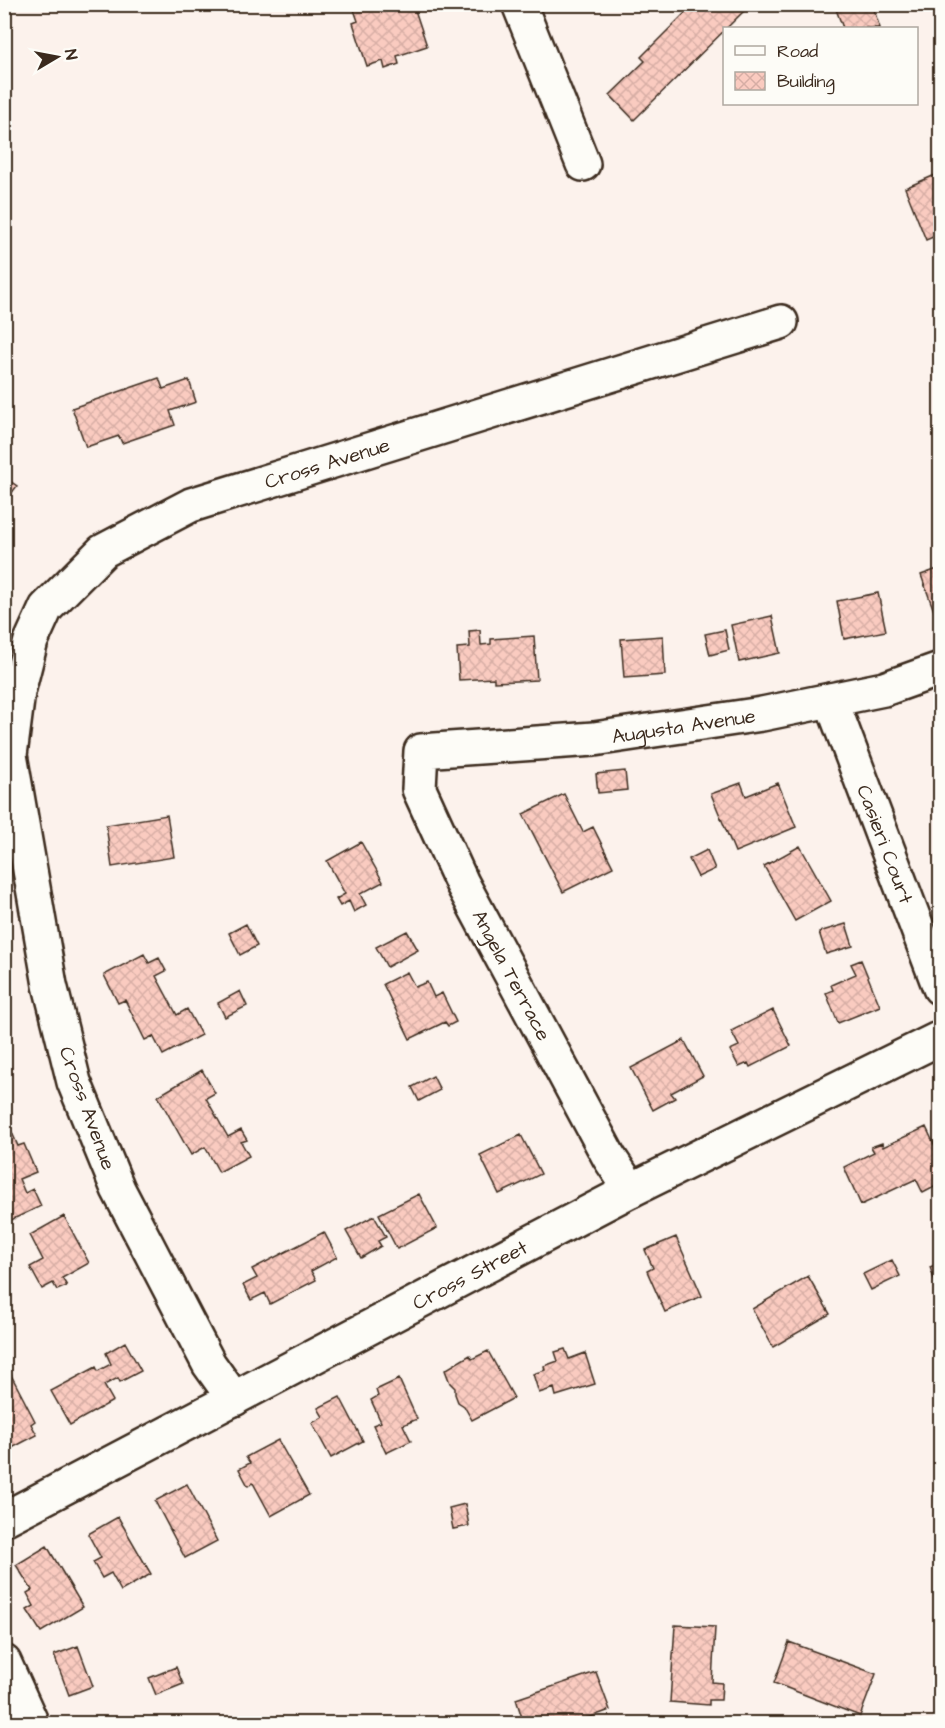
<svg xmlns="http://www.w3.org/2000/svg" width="945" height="1728" font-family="'Architects Daughter',sans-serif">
<defs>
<pattern id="building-cross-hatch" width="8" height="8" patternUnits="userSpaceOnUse" patternTransform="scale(1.5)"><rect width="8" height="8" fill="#facbc0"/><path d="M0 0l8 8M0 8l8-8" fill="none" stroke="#d7aea5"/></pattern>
</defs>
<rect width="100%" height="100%" fill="#fcf2ec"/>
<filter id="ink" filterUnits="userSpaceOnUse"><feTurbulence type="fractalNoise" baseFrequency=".0167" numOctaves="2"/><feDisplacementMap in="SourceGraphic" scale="12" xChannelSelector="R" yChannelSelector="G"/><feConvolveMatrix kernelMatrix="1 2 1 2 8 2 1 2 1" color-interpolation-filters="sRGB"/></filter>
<g filter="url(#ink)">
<path fill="url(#building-cross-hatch)" stroke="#3b2a1e" stroke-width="1.5" d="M352 4H413L427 46 397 56 399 64 385 69 383 61 367 66 353 23 358 21Z
M694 4H751L634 120 610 95 645 61 641 57Z
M834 4H872L880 28H843Z
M940 173V234L926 240 905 188Z
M159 378 163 389 189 380 196 402 170 411 175 425 122 443 119 436 86 447 72 408Z
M4 477 17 486 4 503Z
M940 568V608L934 611 921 575Z
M878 593 886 631 844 639 837 601Z
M772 616 780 653 739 662 731 625Z
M480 630 481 645 491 644V639L534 636 537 680 494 682V678L459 680 457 648 470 647 469 631Z
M725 630 729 650 710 655 705 634Z
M663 636 665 675 624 678 621 639Z
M625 771 627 790 598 793 596 774Z
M741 783 746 796 778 783 796 827 735 852 711 794Z
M564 794 583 832 593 827 613 867 563 892 523 814Z
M167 815 174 857 112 867 106 825Z
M361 842 383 882 360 894 366 905 354 912 349 901 340 906 336 899 345 894 327 861Z
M800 846 831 901 795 921 764 866Z
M707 850 715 869 698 877 689 859Z
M246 924 257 946 240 955 229 933Z
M846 924 853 946 826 954 819 932Z
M407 931 418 950 387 967 376 947Z
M144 954 149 963 159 958 166 971 156 976 177 1015 187 1009 201 1035 163 1055 153 1036 145 1040 125 1000 118 1003 104 975Z
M861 960 880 1006 838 1023 826 993 833 990 831 985 856 974 851 964Z
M407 972 415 987 427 982 434 997 442 993 456 1022 448 1026 445 1022 410 1039 383 984Z
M240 991 247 1006 225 1017 218 1003Z
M773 1010 791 1046 750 1067 748 1063 739 1067 730 1050 739 1046 731 1031Z
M684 1040 703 1076 671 1093 675 1098 653 1110 631 1068Z
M202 1070 215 1093 206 1098 228 1137 241 1130 247 1140 241 1142 249 1156 219 1172 205 1147 191 1155 158 1096Z
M433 1076 440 1090 419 1101 412 1087Z
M926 1127 940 1157V1166L938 1167 940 1172V1184L923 1193 916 1179 861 1205 844 1167 874 1152 871 1147 882 1143 883 1147Z
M10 1128 18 1146 24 1144 36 1172 19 1179 25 1193 33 1189 41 1206 9 1221 4 1210V1200L7 1199 4 1195V1130Z
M521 1135 541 1174 499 1194 480 1155Z
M419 1194 437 1228 397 1249 379 1214Z
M64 1216 89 1263 62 1278 67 1286 57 1290 53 1283 42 1289 30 1267 43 1260 30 1235Z
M374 1216 386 1237 378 1241 381 1246 361 1258 346 1231Z
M324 1232 337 1257 311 1271 316 1280 270 1304 265 1293 251 1300 243 1285 257 1278 252 1269Z
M676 1237 702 1296 665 1312 647 1271 653 1268 645 1250Z
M892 1260 900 1276 871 1290 863 1274Z
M940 1263V1297L930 1267Z
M808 1276 830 1314 773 1347 752 1309Z
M125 1342 141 1371 120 1382 118 1378 104 1385 113 1401 70 1425 51 1391 96 1367 98 1371 111 1364 106 1353Z
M565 1349 569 1359 585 1353 595 1384 556 1396 554 1388 539 1393 533 1374 545 1370 544 1366 558 1361 555 1352Z
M488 1351 514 1398 472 1420 464 1406 458 1402 455 1394V1388L450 1383 445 1370 470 1355 472 1359Z
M10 1373 35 1421 31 1424 37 1435 8 1450 4 1444V1376Z
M399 1379 417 1419 403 1425 411 1441 386 1453 373 1425 381 1422 371 1400 378 1396 376 1390Z
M340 1397 363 1441 331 1458 312 1423 323 1417 318 1408Z
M278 1440 309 1495 271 1516 253 1483 248 1486 239 1469 250 1463 246 1457Z
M187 1484 217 1541 185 1558 155 1501Z
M465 1504 469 1526 453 1529 449 1508Z
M118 1517 151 1574 121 1591 111 1573 102 1578 93 1562 101 1558 88 1534Z
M47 1546 83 1607 41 1632 27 1610 34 1606 27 1593 32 1590 16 1565Z
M675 1625 715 1627 712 1682 722 1683 721 1700H709V1705L670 1702Z
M789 1642 876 1674 860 1716 774 1683Z
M78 1646 93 1686 69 1695 54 1655Z
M176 1667 183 1684 156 1695 149 1678Z
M596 1672 610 1710 571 1724H524L516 1699Z"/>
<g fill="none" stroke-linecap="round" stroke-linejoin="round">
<defs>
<g id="minor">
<path d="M519 4 583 164"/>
<path id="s1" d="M831 700 940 988"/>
<path id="s2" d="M631 1190 609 1157 462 883 419 789 421 751 594 739 762 714 884 689 940 669"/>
<path id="s3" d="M234 1399 209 1364 118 1189 74 1082 50 985 10 755 18 692 31 641 46 608 103 551 191 505 781 322"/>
<path id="s4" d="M4 1519 631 1190 940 1038"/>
<path d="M4 1662 32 1724"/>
</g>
</defs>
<use href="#minor" stroke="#3b2a1e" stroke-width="38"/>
<use href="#minor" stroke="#fdfcf7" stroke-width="33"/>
</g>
</g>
<g text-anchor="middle" stroke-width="4.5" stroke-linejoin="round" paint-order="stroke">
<g font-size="20" fill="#3b2a1e" stroke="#fdfcf7">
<text dy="7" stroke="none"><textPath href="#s3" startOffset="1164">Cross Avenue</textPath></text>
<text dy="7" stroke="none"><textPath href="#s2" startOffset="756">Augusta Avenue</textPath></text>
<text dy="7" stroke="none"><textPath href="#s1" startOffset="154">Casieri Court</textPath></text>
<text transform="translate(512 975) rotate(62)" y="7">Angela Terrace</text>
<text transform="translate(88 1108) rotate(70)" y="7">Cross Avenue</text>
<text dy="7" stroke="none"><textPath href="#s4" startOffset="526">Cross Street</textPath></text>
</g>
</g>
<rect width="945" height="1728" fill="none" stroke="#fdfcf7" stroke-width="24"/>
<rect x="12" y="12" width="921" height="1704" fill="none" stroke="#3b2a1e" stroke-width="2" filter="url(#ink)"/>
<rect x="723" y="27" width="195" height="78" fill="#fdfcf7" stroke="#afa8a0" stroke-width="1.5"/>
<rect x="735" y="46" width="30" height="9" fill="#fdfcf7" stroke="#afa8a0" stroke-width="1.5"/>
<text x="777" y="57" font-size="18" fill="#3b2a1e">Road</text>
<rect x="735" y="72" width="30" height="18" fill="url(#building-cross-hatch)" stroke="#afa8a0" stroke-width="1.5"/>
<text x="777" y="87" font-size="18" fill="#3b2a1e">Building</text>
<g transform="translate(57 57) rotate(80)" stroke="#fdfcf7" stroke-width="4.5" paint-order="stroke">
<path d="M0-4.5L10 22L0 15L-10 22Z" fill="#3b2a1e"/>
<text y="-9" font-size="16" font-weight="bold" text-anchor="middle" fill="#3b2a1e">N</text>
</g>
</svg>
